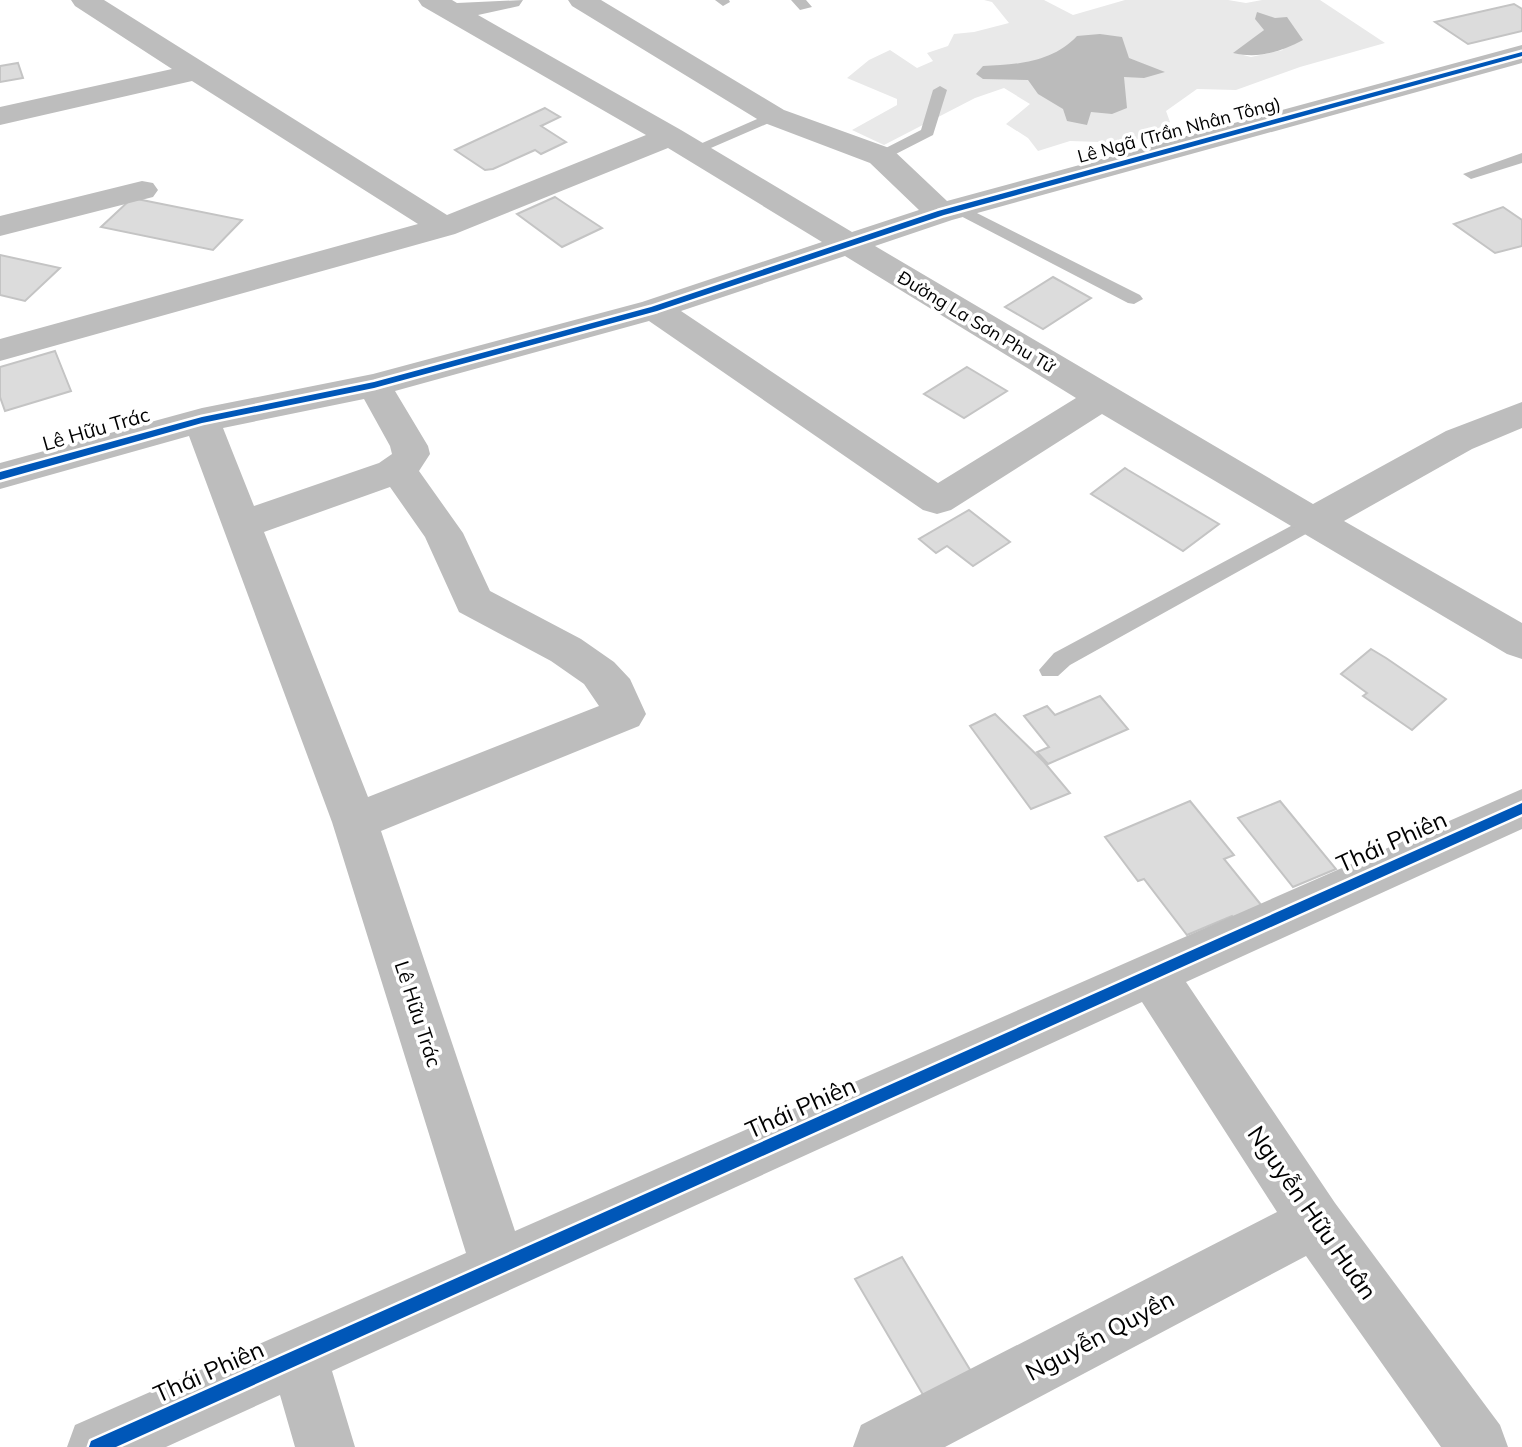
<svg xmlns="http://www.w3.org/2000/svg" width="1522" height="1447" font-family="Mulish,sans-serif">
<rect width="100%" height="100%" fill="#fff"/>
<path fill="#e9e9e9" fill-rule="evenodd" d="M984 0H1044L1073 15 1125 0H1228L1246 3 1262 0H1320L1385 43 1300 67 1236 90 1197 89 1166 111 1170 122 1130 143 1070 141 1038 151 1028 138 1006 124 1030 104 1004 88 975 98 884 145 852 130 897 105V99L847 78 869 60 890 50 917 68 933 61 927 53 948 46 954 34 974 32 1009 23 992 2ZM1264 30 1283 50 1251 57 1235 53Z"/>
<path fill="#bbb" d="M1257 12 1275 18 1287 17 1303 40C1280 52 1259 59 1233 53L1264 30 1255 19Z
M1100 34 1122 37 1129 58 1165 72 1144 78 1124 77 1127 108 1112 114 1091 112 1087 125 1067 121 1063 109 1038 94 1028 80 983 79 976 74 983 66C1016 65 1053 62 1077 36Z"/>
<path fill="#dcdcdc" stroke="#c4c4c4" stroke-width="2" d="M1514 4 1522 9V31L1468 44 1435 22Z
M18 63 23 78 0 82V66Z
M545 108 560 117 541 126 566 142 541 154 535 150 493 169 485 170 455 150Z
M555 197 570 207 602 228 562 247 517 214Z
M132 198 242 220 213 250 101 227Z
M1503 207 1522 220V246L1495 253 1454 224Z
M0 255 60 268 25 301 0 295Z
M1053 277 1091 298 1043 329 1005 307Z
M55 351 71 391 5 411 0 397V367Z
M967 367 1007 391 964 418 924 394Z
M1125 468 1128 470 1219 524 1183 551 1091 494Z
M969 510 1010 542 973 566 947 546 936 553 919 539Z
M1371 649 1386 658 1446 699 1412 730 1363 696 1367 693 1341 674Z
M1100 696 1128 729 1048 764 1037 752 1049 747 1024 716 1047 706 1055 715Z
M995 714 1044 762 1070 793 1031 809 970 726Z
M1190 801 1234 855 1224 859 1266 911 1238 924 1232 916 1187 935 1144 879 1138 881 1105 837Z
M1280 801 1336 869 1293 887 1238 818Z
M902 1257 975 1378 929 1405 855 1279Z"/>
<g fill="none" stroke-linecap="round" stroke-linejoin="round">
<path fill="#bdbdbd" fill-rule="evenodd" d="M715 0H729L730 2 723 6Z
M791 0H806L812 7 800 10Z
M940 86 947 90 933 135 886 159H876V153L921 130 933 90Z
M773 112 780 116 778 119 697 154 692 156 684 151Z
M1522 153V163L1471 179 1463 174Z
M959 204 1140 295 1143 299 1134 304 1128 303 953 212 951 209Z
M1315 513 1322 515 1325 520 1322 525 1070 665 1058 676H1042L1039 670 1054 653Z"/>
<path fill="#bdbdbd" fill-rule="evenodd" d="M71 0H104L447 215 646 135 422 6 418 0H452L457 3 523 0 519 6 478 15 681 130 852 232 919 210 870 163 762 122 572 6 568 0H601L784 110 892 149 947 201 1522 45V63L952 220 875 246 1313 504 1446 431 1522 402V428L1472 449 1344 521 1522 623V659L1507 654 1102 414 951 510 937 514 923 510 649 321 395 391 428 446 430 454 419 471 463 533 490 591 581 639 614 662 630 679 646 714 639 726 381 831 515 1231 1522 789V829L1186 982 1335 1203 1500 1425 1508 1447H1441L1306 1256 945 1447H853L861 1425 1277 1212 1142 1002 332 1371 355 1447H295L280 1395 166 1447H67L75 1425 466 1253 332 822 189 436 0 489V463L202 408 373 374 642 302 822 242 668 148 455 234 0 361V339L418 224 192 81 0 125V107L172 69 75 6ZM845 256 1076 398 938 483 681 311ZM364 399 390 446 392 454 379 463 254 506 223 428ZM390 487 425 537 459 612 551 661 584 684 599 706 368 797 264 532Z
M142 181 153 183 158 190 153 197 0 236V216Z"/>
<defs>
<path id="cycleway" d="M1522 52V56L944 215 657 311 374 388 202 423 0 480V472L202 417 374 382 651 307 938 211Z
M1522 803V814L116 1447H89L91 1441Z"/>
</defs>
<use href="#cycleway" stroke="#fff" stroke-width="5"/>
<use href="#cycleway" fill="#0057b8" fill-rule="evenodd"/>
</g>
<g text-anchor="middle" stroke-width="7" stroke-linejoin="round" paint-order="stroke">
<g font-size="18" fill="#000" stroke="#fff">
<text transform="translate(1179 130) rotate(-15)" y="6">Lê Ngã (Trần Nhân Tông)</text>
<text transform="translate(976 322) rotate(31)" y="6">Đường La Sơn Phu Tử</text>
</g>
<g font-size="20" fill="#000" stroke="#fff">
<text transform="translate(96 429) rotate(-16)" y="7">Lê Hữu Trác</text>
<text transform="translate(418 1014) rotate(72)" y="7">Lê Hữu Trác</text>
</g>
<g font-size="24" fill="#000" stroke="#fff">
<text transform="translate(1392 842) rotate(-24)" y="8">Thái Phiên</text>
<text transform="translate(801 1108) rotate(-24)" y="8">Thái Phiên</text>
<text transform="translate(1312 1213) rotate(55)" y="8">Nguyễn Hữu Huân</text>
<text transform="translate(1100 1336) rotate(-28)" y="8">Nguyễn Quyền</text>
<text transform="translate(209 1372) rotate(-24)" y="8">Thái Phiên</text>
</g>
</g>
</svg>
